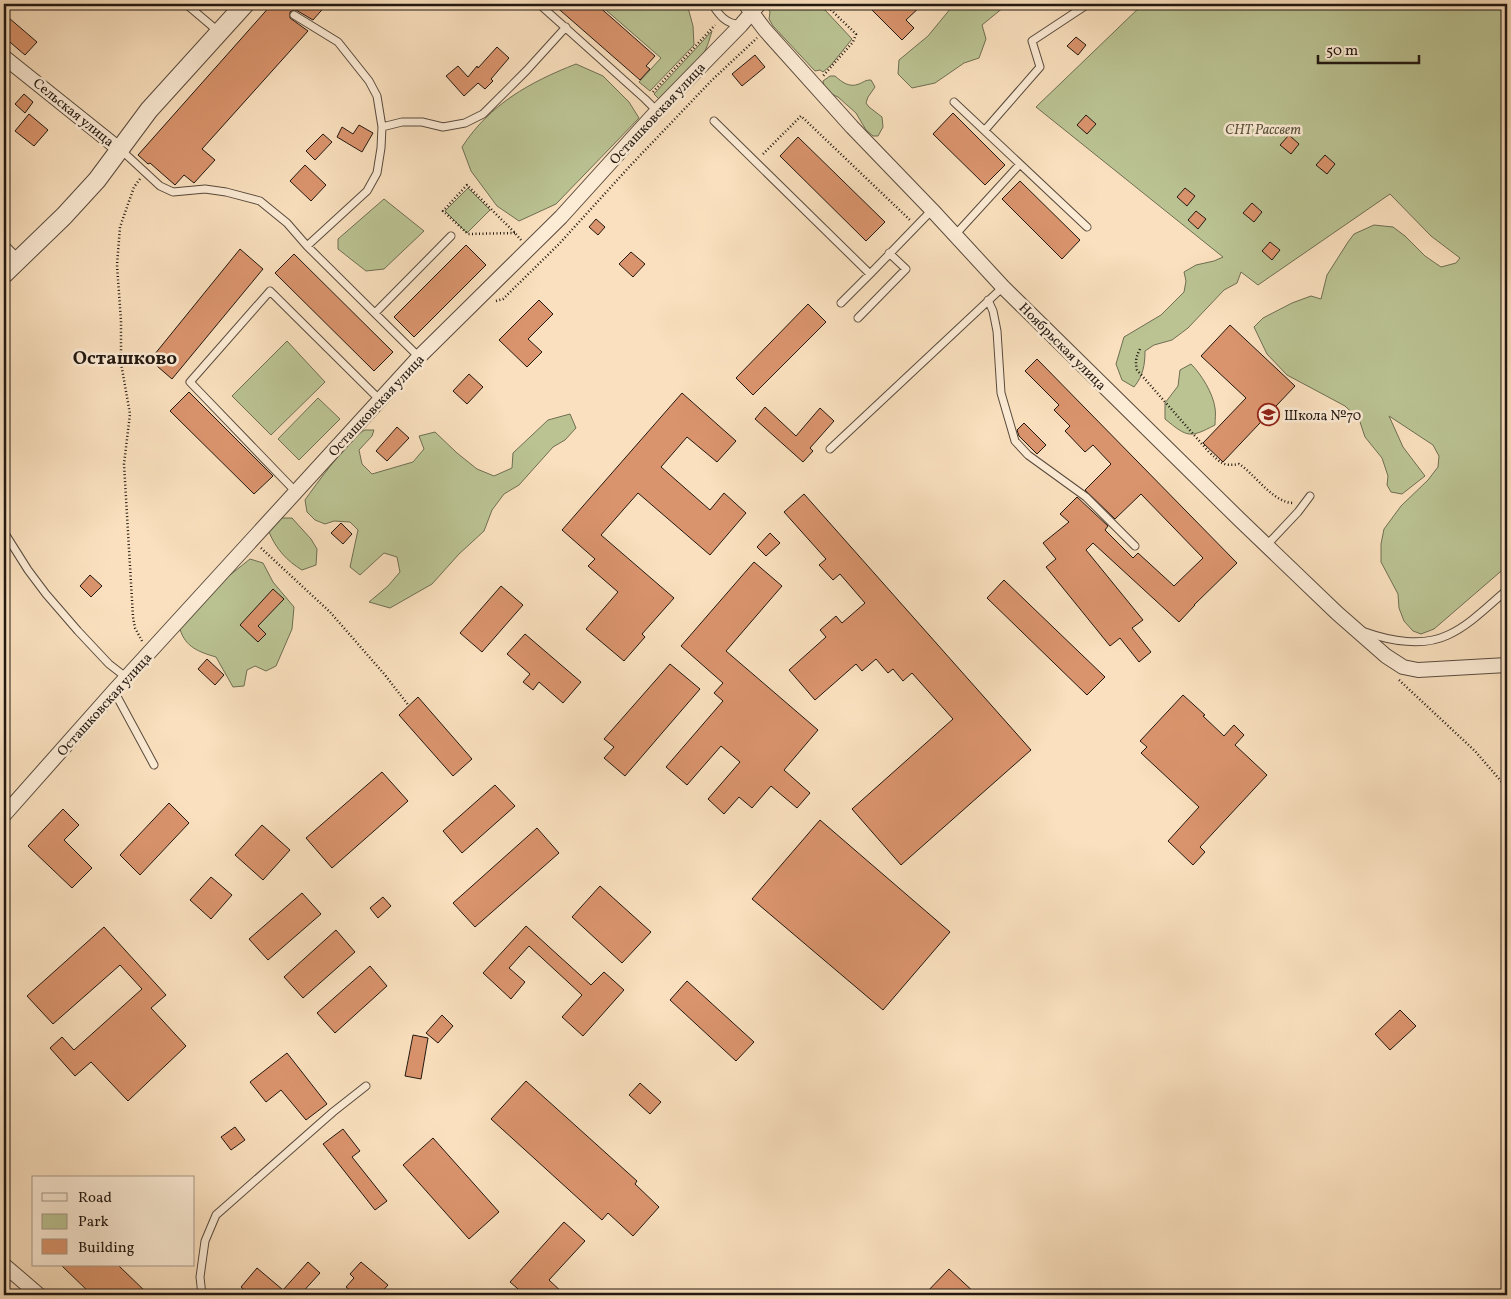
<svg xmlns="http://www.w3.org/2000/svg" width="1511" height="1299" font-family="Vollkorn,serif">
<rect width="100%" height="100%" fill="#fae0be"/>
<filter id="stains"><feTurbulence type="fractalNoise" baseFrequency=".004" numOctaves="4"/><feColorMatrix values="0 0 0 0 .2 0 0 0 0 .09 0 0 0 0 .02 0 0 0 .5 -.17"/></filter>
<radialGradient id="worn" r=".72"><stop offset=".6" stop-color="#630" stop-opacity="0"/><stop offset="1" stop-color="#630" stop-opacity=".3"/></radialGradient>
<path fill="#bbc393" stroke="#6e6e52" d="M599 4H687L693 26 694 45 650 91 639 82 661 58Z
M766 4H806L825 10 852 39 831 65 823 72 820 70 815 71 773 26 769 19 770 12 766 5Z
M950 4H1004V7L982 25 986 39 979 58 964 63 935 83 912 88 898 74 899 60 928 36 951 8Z
M1143 4H1507V566L1434 629 1421 634 1413 631 1404 621 1399 608 1398 594 1381 562V544L1384 529 1401 506 1428 480 1438 467 1439 456 1433 445 1389 416 1403 447 1425 476 1402 494 1391 492 1387 485 1388 476 1382 458 1365 437 1359 419 1345 406 1287 375 1267 354 1254 327 1263 318 1292 303 1311 296 1321 299 1327 275 1348 242 1354 234 1374 225 1393 227 1405 236 1425 256 1441 267 1456 263 1460 258 1431 236 1390 194 1258 285 1241 272 1237 283 1224 290 1188 328 1172 340 1154 345 1145 351C1145 365 1143 376 1134 387L1122 380 1116 364 1124 337 1161 315 1184 292 1186 281 1184 272 1196 265 1214 261 1223 257 1036 107Z
M712 31C705 55 703 57 684 74 678 77 667 95 661 101L654 94Z
M576 64 603 76 629 102 639 118 556 204 519 221 497 206 471 171 462 147C490 104 530 82 576 64Z
M830 76H835C842 82 849 88 859 84 864 82 865 80 871 80L875 87 868 97 866 103 869 107 882 117 883 127 878 136H873L866 130 856 113 838 97 829 93 824 86 823 81Z
M468 188 490 210 467 233 445 211Z
M384 199 424 231 384 269 366 271 338 249V239Z
M287 341 325 382 271 435 232 396Z
M1191 364C1201 374 1213 393 1215 408 1216 413 1215 419 1215 425 1190 438 1188 438 1165 419V403L1178 386 1180 370Z
M318 398 340 419 299 460 278 439Z
M570 414 576 428 565 440 553 447 519 485 504 494 492 510 484 531 459 554 432 584 390 608 369 602 388 586 400 572 397 557 384 553 360 575 350 567 358 530 350 522 334 521 325 524 315 520 307 512 305 500C314 487 352 435 365 430 368 430 371 430 374 430L372 436 359 450 362 464 372 474 413 462 424 449 419 436 435 432 457 453 477 469 494 476 512 468 513 453 548 420Z
M281 518H292L311 539 317 549 316 565 302 570C287 561 276 549 269 532L274 524Z
M250 559 263 563 273 582 294 607 292 629 276 666 266 671 255 666 247 670 244 686 233 687 216 657C199 652 185 647 180 629L220 583Z"/>
<path fill="#da946d" stroke="#221811" d="M272 4H327L313 20 296 10H294L290 12V18L308 31 202 149 215 160 194 183 184 175 175 185 150 163 148 164 138 155Z
M553 4H596L655 56 646 66 650 69 640 80Z
M866 4H923L906 20 914 28 902 40Z
M9 18 37 42 25 55 4 37V24Z
M1076 37 1086 45 1078 55 1067 46Z
M497 47 509 58 491 79 493 81 485 89 478 83 464 96 446 76 458 66 468 77 477 66 478 68Z
M755 55 765 67 742 86 732 74Z
M24 94 33 102 25 113 15 104Z
M953 113 1005 165 985 185 933 134Z
M29 114 48 130 34 146 15 131Z
M1086 115 1096 124 1087 134 1077 125Z
M359 125 373 133 362 152 337 137 342 127 353 134Z
M323 134 332 142 315 160 306 151Z
M1289 135 1299 144 1291 154 1280 145Z
M798 137 885 222 866 241 780 156Z
M1325 155 1335 164 1327 174 1316 165Z
M305 165 326 185 311 201 290 181Z
M1020 181 1080 240 1062 259 1002 199Z
M1185 188 1195 196 1187 206 1177 197Z
M1252 203 1262 212 1254 222 1243 213Z
M1196 211 1206 219 1198 229 1188 220Z
M596 219 605 227 598 235 589 227Z
M1270 242 1280 250 1272 260 1262 251Z
M466 245 486 265 414 337 394 317Z
M240 249 263 269 172 379 150 360Z
M631 252 645 264 633 277 619 264Z
M294 254 393 352 374 371 275 273Z
M539 300 553 314 528 339 542 352 527 367 499 340Z
M808 304 826 322 753 395 736 378Z
M1230 325 1295 386 1223 462 1203 443 1246 398 1201 356Z
M1037 359 1237 563 1194 605H1195L1179 622 1093 543 1086 550 1143 620 1132 628 1151 652 1139 662 1120 638 1110 646 1046 567 1056 559 1043 543 1069 522 1060 514 1077 497 1108 526 1105 530 1133 558 1138 553 1174 586 1203 558 1141 494 1115 519 1085 490 1111 464 1093 445 1085 452 1065 431 1070 426 1054 410 1059 405 1025 371Z
M469 374 483 387 467 404 453 391Z
M189 392 273 476 254 494 170 411Z
M682 393 736 441 717 462 687 437 661 467 710 510 724 493 746 513 710 555 638 493 601 535 674 598 642 634 645 637 624 661 586 629 618 592 588 566 595 559 562 530Z
M765 407 796 436 820 408 834 421 810 448 813 451 803 462 755 419Z
M1024 423 1046 445 1037 454 1019 436 1017 430Z
M397 427 409 438 387 461 376 451Z
M804 494 1031 750 901 865 852 809 953 719 912 673 903 681 893 669 888 673 876 659 862 671 856 664 815 700 789 670 826 637 820 630 836 616 842 623 865 603 840 574 833 580 819 565 826 559 784 512Z
M341 523 352 534 343 544 331 533Z
M770 533 780 543 766 556 757 547Z
M754 562 782 586 726 651 818 730 784 770 810 793 797 808 771 786 752 808 739 797 724 814 708 799 740 762 721 746 687 785 666 767 723 701 714 693 723 683 681 646Z
M90 575 102 586 91 597 80 586Z
M1004 580 1105 677 1087 695 987 598Z
M501 586 523 605 482 652 460 633Z
M273 589 284 599 258 626 266 634 258 642 240 625Z
M525 634 581 682 563 703 539 682 533 690 523 682 530 674 507 654Z
M207 659 224 675 215 685 198 669Z
M670 664 700 689 625 776 604 758 614 747 604 739Z
M1183 695 1205 715 1203 716 1224 736 1234 725 1244 735 1235 745 1267 775 1200 847 1205 852 1193 865 1168 841 1199 807 1141 753 1147 747 1140 741Z
M418 697 472 759 453 776 399 715Z
M382 772 408 801 332 868 306 838Z
M495 785 515 806 462 853 443 831Z
M169 803 189 823 140 875 120 855Z
M63 809 79 825 64 840 92 868 72 888 28 846Z
M820 820 950 932 883 1010 752 899Z
M262 825 290 850 263 880 235 855Z
M537 828 559 853 475 927 453 903Z
M211 877 232 895 211 919 190 900Z
M600 886 651 932 622 963 572 917Z
M302 893 321 914 268 960 249 939Z
M383 897 391 906 378 918 370 908Z
M526 926 591 985 604 972 624 990 583 1036 562 1017 582 995 529 946 509 968 525 982 511 999 483 973Z
M104 927 166 995 151 1008 186 1046 128 1101 91 1062 75 1076 50 1048 62 1037 74 1050 142 989 120 965 53 1024 27 996Z
M336 930 355 952 303 998 284 977Z
M370 966 387 986 335 1033 317 1013Z
M687 981 754 1042 736 1061 670 1000Z
M1400 1010 1416 1026 1390 1050 1375 1034Z
M442 1015 453 1026 438 1043 426 1033Z
M413 1035 428 1038 421 1079 405 1076Z
M287 1053 327 1104 306 1120 281 1090 266 1102 250 1082Z
M526 1081 637 1181 635 1184 659 1207 633 1236 608 1213 602 1220 491 1119Z
M640 1083 661 1102 650 1114 629 1095Z
M235 1127 245 1140 231 1150 221 1137Z
M343 1129 360 1151 352 1157 387 1201 375 1210 323 1144Z
M433 1138 499 1212 469 1239 403 1165Z
M564 1222 585 1241 549 1280 565 1295H525L510 1282Z
M308 1262 320 1273 300 1295H250L241 1287 257 1268 283 1290Z
M361 1262 388 1285 379 1295H356L346 1287 354 1278 350 1274Z
M61 1265H118L149 1295H92Z
M949 1269 977 1295H924Z"/>
<g fill="none" stroke-linecap="round" stroke-linejoin="round">
<defs>
<path id="service" d="M186 4 219 32
M539 4 645 99 657 111
M712 4C720 16 725 23 740 25
M954 102 1087 227
M714 121 870 274 932 210
M382 127 402 122H422L443 127 465 123 483 114 527 70 566 27
M985 130 1040 67 1032 41 1088 4
M120 149 160 186 173 192 205 189 226 192 260 201 287 223 307 246 367 191 377 173 381 148 382 127 377 96 369 81 338 42 294 15
M955 235 1020 164
M4 244 19 259
M307 246 419 357
M988 300 993 311 997 331 1001 393 1015 441 1028 455 1086 497 1135 546
M841 303 870 274
M375 313 451 236
M858 318 906 269 889 253
M830 449 1003 287
M296 492 190 382 270 291 380 400
M4 532 28 570 46 594 78 631 109 664 127 678
M1266 546 1298 512 1310 496
M1365 632C1390 641 1423 647 1448 635 1470 625 1489 605 1507 590
M114 691 154 765
M202 1295 200 1277 205 1241 216 1215 333 1112 366 1086"/>
<path id="minor" d="M746 5 765 30 852 127 932 210 1003 287 1239 519 1337 613 1386 656 1403 667 1418 670 1507 665
M4 57 119 149
M4 815 114 691 419 357 561 217 657 111 741 25 759 4
M4 1265 39 1295"/>
<path id="tertiary" d="M4 274 64 216 97 180 149 110 245 4"/>
</defs>
<use href="#service" stroke="#584a3c" stroke-width="9"/>
<use href="#minor" stroke="#584a3c" stroke-width="16"/>
<use href="#tertiary" stroke="#584a3c" stroke-width="20"/>
<path stroke="#221811" stroke-width="2.5" stroke-dasharray="1 2.5" stroke-linecap="butt" d="M818 4 829 8 856 34 853 42 823 76
M653 92 715 25
M763 154 801 116 910 220
M140 179 134 187 120 227 117 265 121 321V363L130 414 124 464 133 617 135 628 142 641
M515 233 468 234 443 211 467 185 515 233 521 240
M496 301 503 299 559 244 630 166 712 80 757 38
M1140 349C1136 357 1135 362 1137 370L1209 452C1220 462 1223 467 1239 464 1255 474 1272 502 1293 503
M261 548 330 612 385 675 409 706
M1399 680 1475 751 1507 788"/>
<use href="#service" stroke="#fcebd5" stroke-width="7"/>
<use href="#minor" stroke="#fcebd5" stroke-width="14"/>
<use href="#tertiary" stroke="#fcebd5" stroke-width="18"/>
</g>
<defs>
<symbol id="school-ring" viewBox="-11 -11 22 22"><circle r="9.5" fill="#fcebd5" stroke="#8f2418" stroke-width="1.5"/><path d="M0-5L7-2L0 1L-7-2ZM-4 1L0 2.5L4 1V4Q0 6-4 4Z" fill="#8f2418"/></symbol>
</defs>
<g fill-rule="evenodd">
<use href="#school-ring" x="1256" y="402" width="25" height="25"/>
</g>
<g text-anchor="middle" stroke-width="5" stroke-linejoin="round" paint-order="stroke">
<g font-size="14" fill="#221811" stroke="#fcebd5">
<text transform="translate(74 112) rotate(39)" y="5">Сельская улица</text>
<text transform="translate(657 113) rotate(-47)" y="5">Осташковская улица</text>
<text transform="translate(1063 346) rotate(45)" y="5">Ноябрьская улица</text>
<text transform="translate(376 405) rotate(-47)" y="5">Осташковская улица</text>
<text transform="translate(104 704) rotate(-48)" y="5">Осташковская улица</text>
</g>
<g font-size="14" font-style="italic" fill="#58543e" stroke="#fcebd5">
<text x="1263" y="134">СНТ Рассвет</text>
</g>
<g font-size="14" fill="#221811" stroke="#fcebd5" text-anchor="start">
<text x="1284" y="420">Школа №70</text>
</g>
<g font-size="19" font-weight="bold" fill="#221811" stroke="#fcebd5">
<text x="125" y="364">Осташково</text>
</g>
</g>
<rect width="1511" height="1299" fill="none" stroke="#fae0be" stroke-width="20"/>
<rect x="5" y="5" width="1501" height="1289" fill="none" stroke="#221811" stroke-width="2.5"/>
<rect x="10" y="10" width="1491" height="1279" fill="none" stroke="#221811"/>
<rect x="32" y="1176" width="162" height="90" fill="#fcebd5" stroke="#a59787"/>
<rect x="42" y="1193" width="25" height="8" fill="#fcebd5" stroke="#a59787"/>
<text x="78" y="1202" font-size="15" fill="#221811">Road</text>
<rect x="42" y="1214" width="25" height="15" fill="#bbc393" stroke="#a59787"/>
<text x="78" y="1226" font-size="15" fill="#221811">Park</text>
<rect x="42" y="1239" width="25" height="15" fill="#da946d" stroke="#a59787"/>
<text x="78" y="1252" font-size="15" fill="#221811">Building</text>
<path d="M1318 55v8h101v-8" fill="none" stroke="#221811" stroke-width="2.5"/>
<text x="1326" y="55" font-size="15" fill="#221811" stroke="#fcebd5" stroke-width="4" paint-order="stroke">50 m</text>
<rect width="100%" height="100%" filter="url(#stains)"/>
<rect width="100%" height="100%" fill="url(#worn)"/>
</svg>
